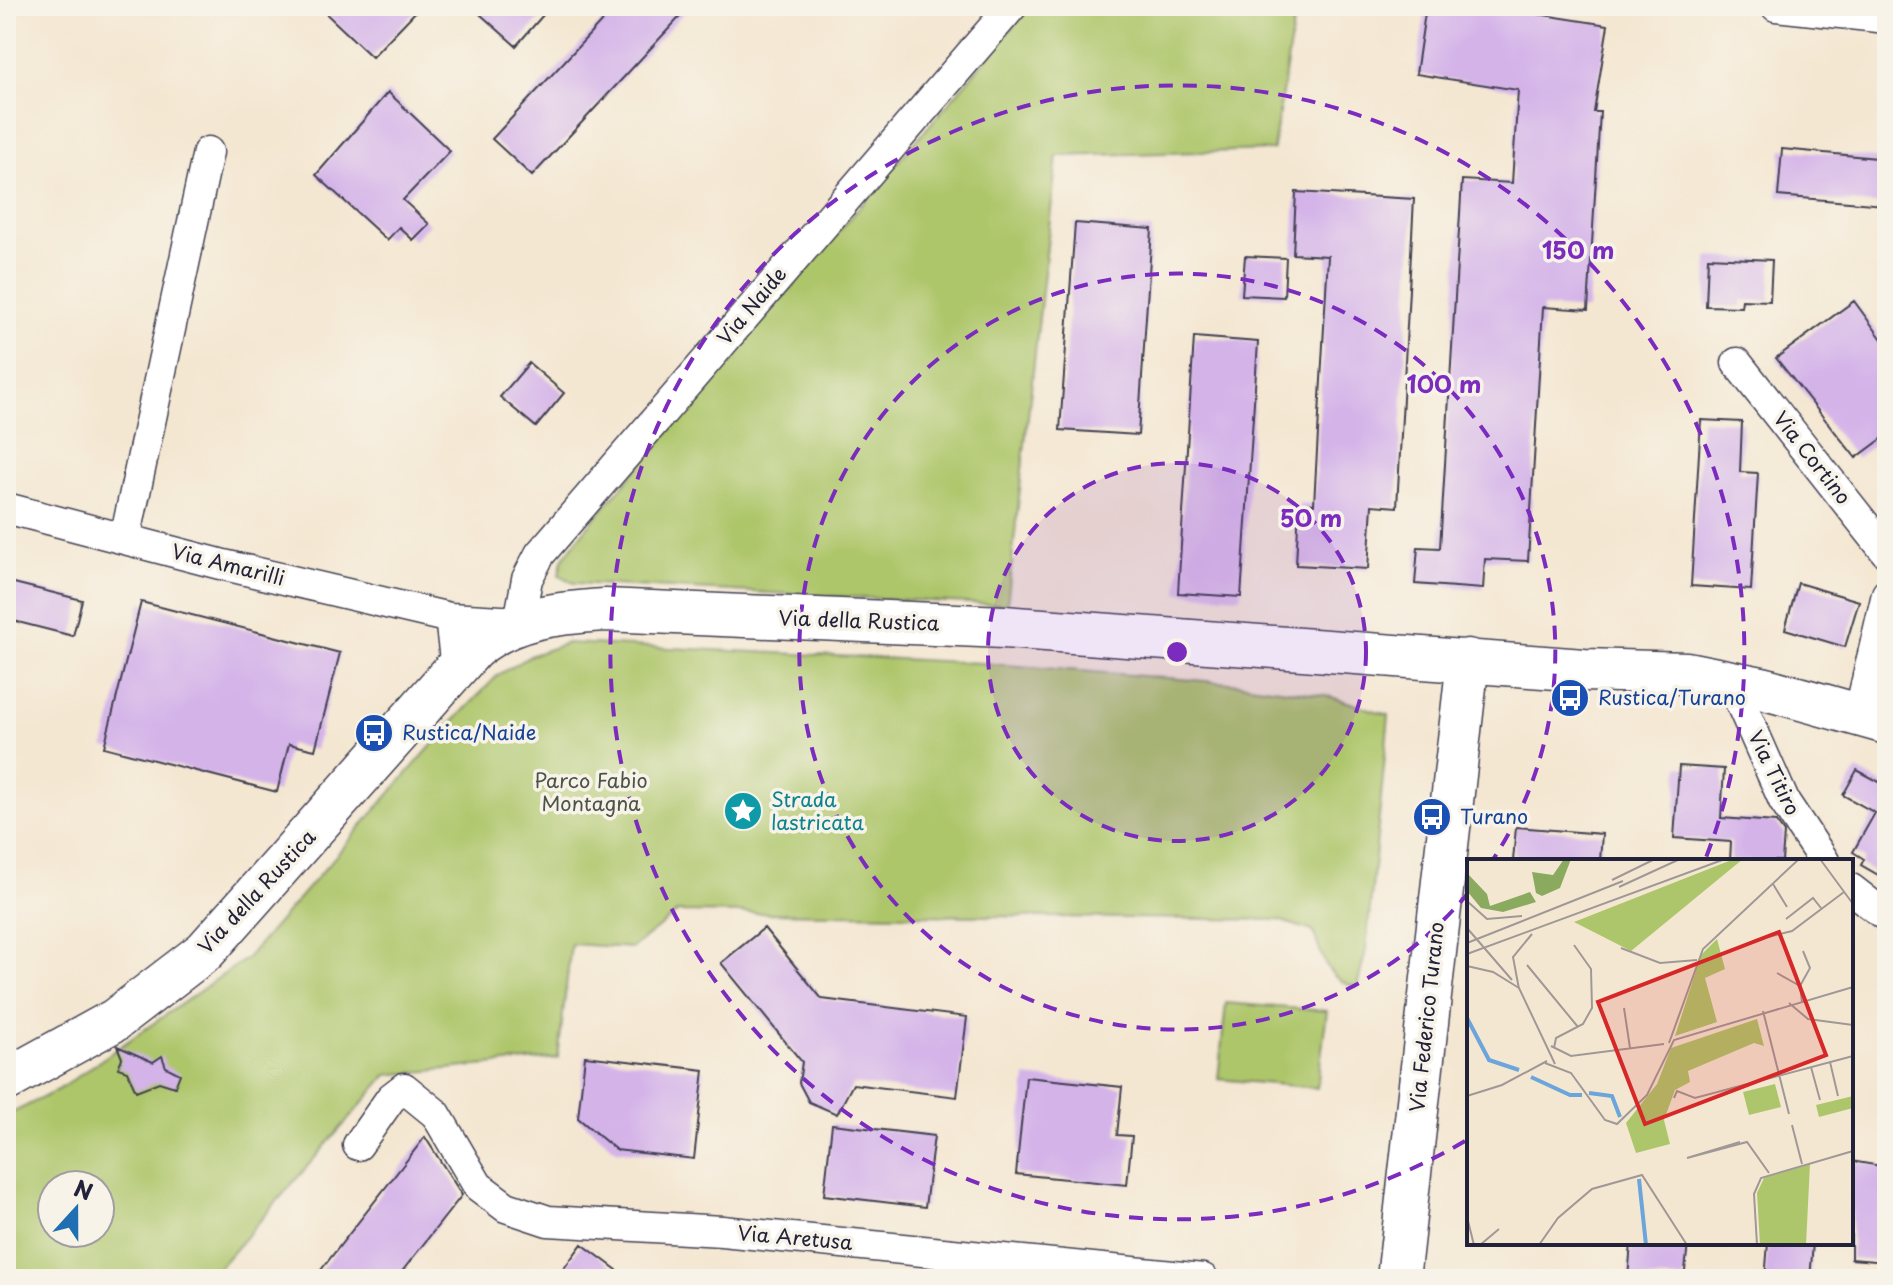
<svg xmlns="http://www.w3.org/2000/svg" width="1893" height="1285" font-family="'Playpen Sans',sans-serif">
<rect width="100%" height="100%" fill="#f7f3e8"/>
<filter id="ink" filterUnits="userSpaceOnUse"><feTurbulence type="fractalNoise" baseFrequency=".0125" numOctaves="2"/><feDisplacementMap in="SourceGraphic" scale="16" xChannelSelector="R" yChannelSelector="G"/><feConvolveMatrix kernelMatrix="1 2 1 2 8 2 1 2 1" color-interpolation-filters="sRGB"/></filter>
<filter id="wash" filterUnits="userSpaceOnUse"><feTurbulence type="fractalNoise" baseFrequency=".006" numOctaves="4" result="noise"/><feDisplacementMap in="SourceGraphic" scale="32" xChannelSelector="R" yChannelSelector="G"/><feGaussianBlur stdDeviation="1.8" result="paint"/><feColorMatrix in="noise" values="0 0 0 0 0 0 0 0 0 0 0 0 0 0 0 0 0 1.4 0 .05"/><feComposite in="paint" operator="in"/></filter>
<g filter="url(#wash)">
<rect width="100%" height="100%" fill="#f4e7d2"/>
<path fill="#aec66b" stroke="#687453" stroke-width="2" fill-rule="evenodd" d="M1031 6H1296L1273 150 1057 156 1007 605 574 583 559 575 562 560 584 531Z
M567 643 981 663 1242 684 1325 695 1389 715 1366 950 1357 987C1326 981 1323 958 1313 931L1278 920 678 912 632 948 571 944 558 1058 387 1075 209 1279H6V1116L58 1090 247 958 446 729 498 675 532 655ZM52 1185H100V1233H52Z
M1226 1003 1327 1011 1317 1088 1218 1079Z"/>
<g id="blocks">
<path fill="#d4b3e9" d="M318 6H421L372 57Z
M471 6H551L516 46Z
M616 6H690L532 176 492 139Z
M1426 6H1487L1608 25 1594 112H1600L1588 310 1543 307 1528 561 1485 559 1483 589 1415 584 1418 547 1440 548 1462 180 1512 183 1518 90 1416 74Z
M388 92 450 151 403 200 429 224 413 240 399 227 387 240 316 175Z
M1782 149 1887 159 1884 205 1778 196Z
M1296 192 1414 199 1397 507 1372 505 1368 569 1296 565 1299 503 1314 504 1328 256 1293 254Z
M1075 223 1152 229 1138 435 1060 430Z
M1245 256 1286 258 1284 297 1242 295Z
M1708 257 1772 260 1770 301 1742 300 1741 307 1706 306Z
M1854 301 1887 346V435L1856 458 1776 358Z
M1194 337 1258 342 1241 597 1178 593Z
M529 363 564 393 536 427 500 397Z
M1701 420 1742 422 1740 472 1758 473 1751 590 1691 586Z
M6 581 82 600 73 636 6 619Z
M1798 583 1859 601 1845 647 1785 629Z
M141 602 340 653 315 750 289 744 277 792 104 747Z
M1679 766 1724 769 1721 818 1776 822 1784 833 1782 861H1730L1731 842 1674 838Z
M1857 770 1887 786V880L1861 865 1864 859 1853 852 1875 813 1843 795Z
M1516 827 1602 834 1600 861H1513Z
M764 928 822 999 967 1017 957 1097 853 1084 837 1114 809 1102 799 1083 802 1062 721 963Z
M117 1046 153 1062 162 1056 166 1067 180 1074 175 1087 159 1082 136 1091 127 1071 118 1068 122 1058Z
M585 1056 704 1070 694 1159 616 1150 578 1118Z
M1026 1077 1122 1087 1117 1135 1132 1136 1127 1185 1016 1174Z
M832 1124 934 1136 925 1207 824 1195Z
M425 1137 462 1195 396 1279H314Z
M1851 1161 1887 1167V1262L1851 1259Z
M1631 1243H1688L1684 1279H1628Z
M1768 1243H1813L1810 1279H1765Z
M582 1244 629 1279H556Z"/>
</g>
</g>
<g filter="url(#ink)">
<use href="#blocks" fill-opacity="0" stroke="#424052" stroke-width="2"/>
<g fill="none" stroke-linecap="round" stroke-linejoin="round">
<defs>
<path id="street" d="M1776 6 1887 18
M1737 363 1887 553
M6 508 220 564 450 618
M125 539 208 152
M456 668 450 618 519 622 527 579 540 554 1012 6
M1731 681 1784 801 1824 861
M1859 715 1887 594
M1851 889 1887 917
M358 1145 391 1098 404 1088 436 1114 478 1186 506 1207 548 1221 722 1231 1203 1279"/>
<path id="secondary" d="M6 1080 115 1020 205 951 473 649C512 617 556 613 605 610L1004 627 1584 670 1687 673 1762 688 1887 723
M1398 1279 1468 660"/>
</defs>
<use href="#street" stroke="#424052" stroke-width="33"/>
<use href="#secondary" stroke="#424052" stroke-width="45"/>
<use href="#street" stroke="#fff" stroke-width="30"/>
<use href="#secondary" stroke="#fff" stroke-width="42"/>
</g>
</g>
<circle cx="1177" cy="652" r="189" fill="#7b2cbf" fill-opacity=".12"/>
<g fill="none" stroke="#7b2cbf" stroke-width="4" stroke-dasharray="14 10">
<circle cx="1177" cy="652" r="189"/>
<path d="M1469 892A378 378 0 1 1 1492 861"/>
<path d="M1465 1141A567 567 0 1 1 1705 860"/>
</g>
<defs>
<symbol id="bus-disc" viewBox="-11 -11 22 22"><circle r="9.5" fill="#1a4fb4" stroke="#f7f3e8"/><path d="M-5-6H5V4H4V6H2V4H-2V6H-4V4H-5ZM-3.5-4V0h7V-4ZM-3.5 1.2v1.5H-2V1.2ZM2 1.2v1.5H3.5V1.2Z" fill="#fff"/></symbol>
<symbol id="sight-disc" viewBox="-11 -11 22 22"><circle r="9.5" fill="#0f9aa8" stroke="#f7f3e8"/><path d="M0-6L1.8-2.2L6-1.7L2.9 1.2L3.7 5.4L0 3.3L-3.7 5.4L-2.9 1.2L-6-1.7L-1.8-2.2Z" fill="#fff"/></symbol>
</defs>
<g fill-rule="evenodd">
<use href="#bus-disc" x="1548" y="676" width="44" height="44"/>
<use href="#bus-disc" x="352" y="711" width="44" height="44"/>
<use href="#sight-disc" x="721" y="789" width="44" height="44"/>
<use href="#bus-disc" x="1410" y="795" width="44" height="44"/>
</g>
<g text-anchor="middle" stroke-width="7" stroke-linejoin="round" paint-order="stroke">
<g font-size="20" fill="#22223b" stroke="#f7f3e8">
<text transform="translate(752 306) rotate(-50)" y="7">Via Naide</text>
<text transform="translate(1812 458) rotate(52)" y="7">Via Cortino</text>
<text transform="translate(228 565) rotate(14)" y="7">Via Amarilli</text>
<text transform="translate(859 621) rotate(2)" y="7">Via della Rustica</text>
<text transform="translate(1774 773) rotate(64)" y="7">Via Titiro</text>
<text transform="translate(257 892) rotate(-47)" y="7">Via della Rustica</text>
<text transform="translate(1427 1017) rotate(-84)" y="7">Via Federico Turano</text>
<text transform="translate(795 1238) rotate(5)" y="7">Via Aretusa</text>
</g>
<g font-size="20" fill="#164399" stroke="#f7f3e8" text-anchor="start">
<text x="1598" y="705">Rustica/Turano</text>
<text x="402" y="740">Rustica/Naide</text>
<text x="1460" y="824">Turano</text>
</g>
<g font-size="20" fill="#4c5349" stroke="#f7f3e8">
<text x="591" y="788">Parco Fabio<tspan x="591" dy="23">Montagna</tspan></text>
</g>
<g font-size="20" fill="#0d838f" stroke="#f7f3e8" text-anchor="start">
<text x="771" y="807">Strada<tspan x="771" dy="23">lastricata</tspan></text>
</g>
</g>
<g transform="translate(1467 859)">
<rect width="386" height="386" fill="#f4e7d2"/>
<path d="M267 0H276L164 92 107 63ZM250 80 258 110 238 119 250 163 208 177 234 96ZM290 160 297 187 287 184 221 212 223 223 208 231 197 261 203 285 169 294 159 264 190 225 204 189ZM308 225 314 248 282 256 276 233ZM386 237V249L352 258 349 246ZM343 305 339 386H293L290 334 297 319Z" fill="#aec66b"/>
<path d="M97 0H104L93 29 75 37 69 34 65 13 86 16ZM0 14 20 35 23 47 63 33 69 43 36 53 14 49 0 32Z" fill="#8aab5f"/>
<path fill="none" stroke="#6ba5db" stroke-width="4" d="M0 159 22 201 52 211M64 218 103 236H115M122 234 145 237 153 258M172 320 179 386"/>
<path fill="none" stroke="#a09896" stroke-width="2" d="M353 0 386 45M145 21 188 0M306 25 320 48M152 28 213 0M0 42 20 60 55 57M319 60 346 39 354 49M0 69 45 121M301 78 325 72 377 33M0 84 156 22M154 89 193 104 230 101M0 95 258 0M60 106 111 168M0 107 26 113 52 129M310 114 333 127M52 129 88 205M52 130 46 98 65 75M335 143 333 127 343 109 336 92M322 144 341 160 386 166M157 149 163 189M296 152 322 255M202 184 236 90 332 0M84 187 104 197 197 185M87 189 89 179 116 165 125 149 124 110 107 86M363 203 371 237M78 204 104 214 138 261 150 265 180 236 207 181 386 128M344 208 353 241M0 237 35 226 80 202M207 239 210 232 228 239 386 197M325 266 335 305M273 283 220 299 280 283 302 314M0 358 7 386M13 386 32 370M72 386 91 359 125 330 175 316 220 386M290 386 287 335 294 319 386 292"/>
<path fill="#d62828" fill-opacity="0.15" stroke="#d62828" stroke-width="4" d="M312 73 359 196 178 265 131 143Z"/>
<rect width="386" height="386" fill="none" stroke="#22223b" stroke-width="4"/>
</g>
<circle cx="1177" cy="652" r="12" fill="#7b2cbf" stroke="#f7f3e8" stroke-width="4"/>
<g font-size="24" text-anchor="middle" font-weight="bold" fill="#7b2cbf" stroke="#f7f3e8" stroke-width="7" stroke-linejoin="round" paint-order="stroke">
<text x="1578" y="259">150 m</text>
<text x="1444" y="393">100 m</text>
<text x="1311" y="527">50 m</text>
</g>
<rect width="1893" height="1285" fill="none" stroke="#f7f3e8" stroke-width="32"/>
<g transform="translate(76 1209) rotate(21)"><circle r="38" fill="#f7f3e8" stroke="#a29fa3" stroke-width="2"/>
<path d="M0-6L14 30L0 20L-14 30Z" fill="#1f6fb2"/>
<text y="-12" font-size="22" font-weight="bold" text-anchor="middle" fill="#22223b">N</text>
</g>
</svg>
